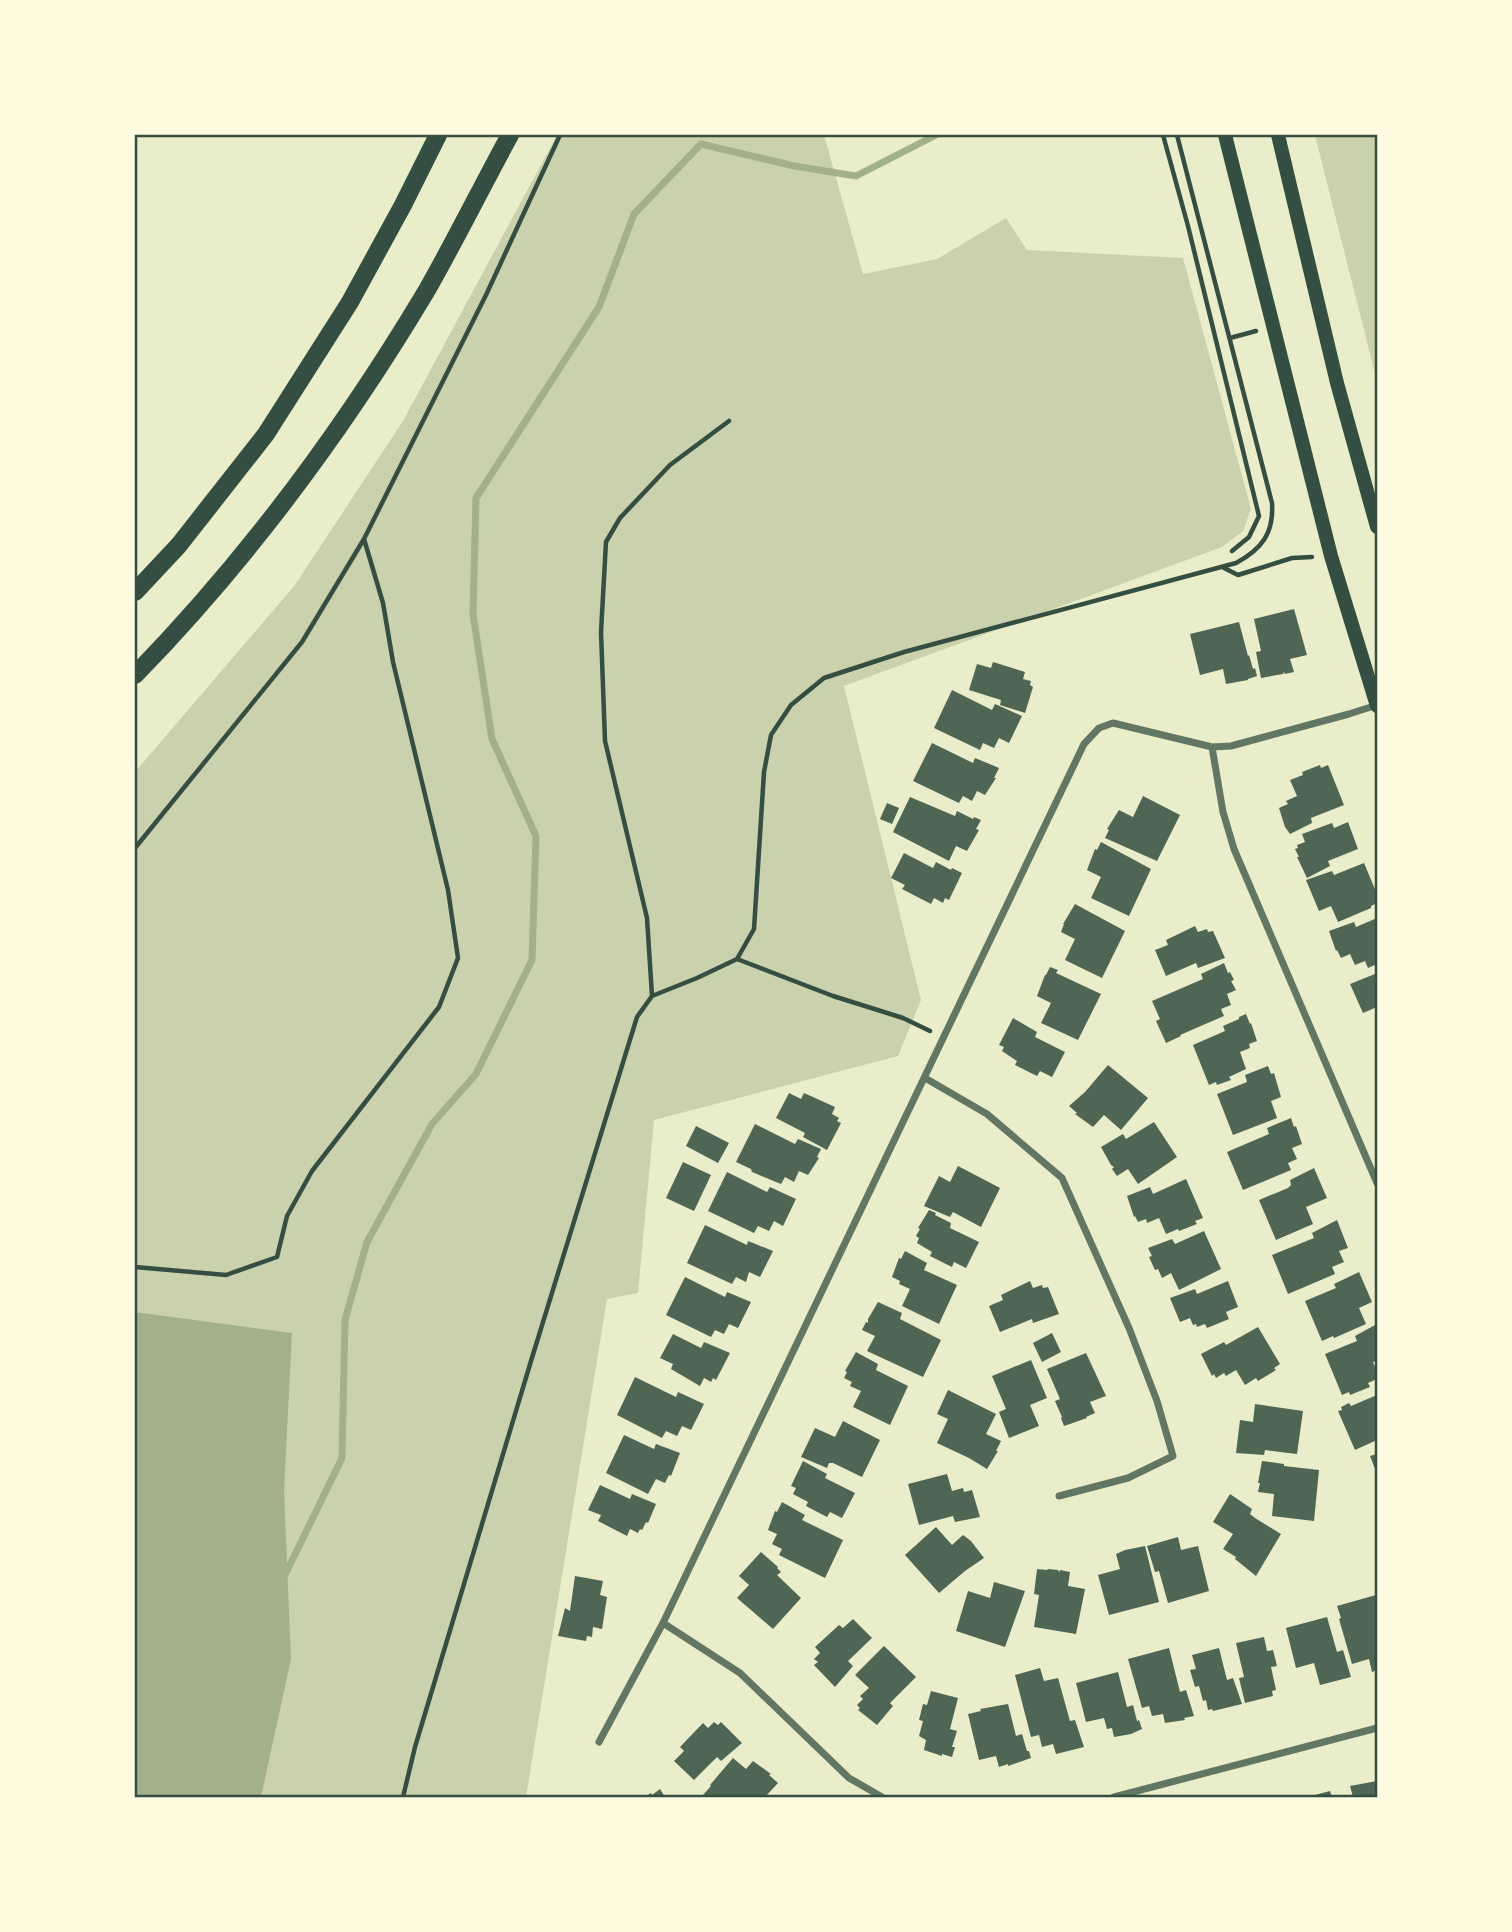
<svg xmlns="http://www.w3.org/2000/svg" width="1512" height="1932" font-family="Jost,sans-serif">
<rect width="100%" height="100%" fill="#e9edc9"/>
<path fill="#cad2ad" d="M557 135H824L863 274 937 259 1006 218 1027 250 1183 258 1251 509 1243 531 1222 547 844 686 921 1000 898 1056 654 1120 638 1293 607 1299 526 1797H135V772L295 585 403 421Z
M1315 135H1377V382Z"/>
<path fill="#a3b18a" d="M135 1312 292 1333 284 1490 291 1659 261 1797H135Z"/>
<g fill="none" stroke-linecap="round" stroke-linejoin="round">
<path stroke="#a3b18a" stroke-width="7" d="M285 1575 342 1458 345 1320 367 1242 432 1124 476 1074 532 960 536 836 492 739 473 614 476 498 599 307 634 214 701 144 794 166 856 176 936 135"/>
</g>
<path fill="#4f6655" d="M1294 609 1307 655 1290 659 1294 672 1285 674 1284 672 1283 674 1261 678 1256 652 1261 651 1254 619Z
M1239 622 1248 656 1249 655 1253 669 1255 668 1257 676 1248 679V680L1226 684 1223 669 1200 675 1190 634Z
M993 662 1025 672 1023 679 1031 681 1030 685 1033 687 1025 713 1000 705 1001 700 969 690 977 664 991 668Z
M952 690 992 710 995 704 1022 716 1009 743 999 738 994 748 983 743 980 750 934 728Z
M932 743 973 763 975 758 999 768 994 778H996L985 795 977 791 972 801 963 796 959 803 913 781Z
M1320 765 1321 768 1328 765 1344 805 1311 818 1312 823 1290 834 1285 827 1279 808 1288 804 1286 801 1297 796 1290 780 1303 775 1302 772Z
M1143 796 1180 815 1157 861 1105 838 1109 830 1107 829 1119 810 1133 817Z
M910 797 955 816 957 811 973 819 974 817 981 820 976 829 979 830 967 851 956 846 949 861 893 832Z
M887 803 899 808 892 824 880 819Z
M1348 822 1358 849 1328 861 1330 866 1307 878 1297 857H1299L1295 849 1298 848 1297 845 1305 842 1302 834 1332 823 1334 828Z
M1101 842 1151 869 1129 916 1091 898 1101 877 1087 870 1095 849 1097 850Z
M904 853 933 868 936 862 951 870 952 868 962 873 949 900 945 898 943 903 934 898 931 904 902 889 905 885 891 878Z
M1364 863 1377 894V903L1371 906V908L1338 922 1331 906 1319 911 1306 880 1332 871 1334 875Z
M1075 904 1125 931 1102 978 1065 960 1075 939 1061 932 1064 924H1063Z
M1377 918V964L1368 968 1365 961 1355 965 1350 954 1341 958 1337 950 1336 951 1329 931 1354 922 1356 927Z
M1195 926 1198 932 1207 929 1208 932 1213 931 1225 958 1198 968 1196 963 1166 976 1155 950 1168 945 1166 940Z
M1224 963 1228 973 1230 972 1234 980 1231 981 1236 990 1227 994 1231 1005 1221 1009 1224 1016 1180 1035 1181 1036 1166 1043 1156 1021 1160 1019 1152 1001 1203 979 1201 974Z
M1050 967 1058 970 1056 973 1101 994 1078 1040 1041 1023 1051 1003 1037 996 1045 975H1046Z
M1375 974 1377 979V1007L1363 1013 1350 984Z
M1246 1014 1250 1024 1251 1023 1257 1041 1249 1044 1250 1048 1240 1052 1246 1069 1229 1077 1231 1080 1217 1085 1216 1082 1209 1085 1193 1045 1225 1031 1223 1026 1239 1019V1017Z
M1013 1018 1037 1032 1035 1037 1065 1052 1052 1077 1040 1071 1037 1076 1015 1065 1017 1061 1002 1051 1004 1047 999 1045Z
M1108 1065 1148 1098 1121 1130 1104 1115 1093 1127 1075 1114 1077 1113 1069 1106 1085 1092Z
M1268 1066 1271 1074 1274 1073 1281 1097 1271 1101 1277 1118 1233 1135 1217 1094 1247 1082 1245 1075Z
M789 1093 801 1099 804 1093 835 1107 832 1114 839 1118 837 1121 841 1123 827 1150 803 1137 805 1133 776 1118Z
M1291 1118 1294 1127 1296 1126 1302 1144 1292 1148 1297 1159 1288 1163 1291 1170 1243 1190 1227 1152 1269 1134 1267 1128Z
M1154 1122 1177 1157 1138 1184 1128 1169 1117 1176 1112 1169 1114 1167 1111 1165 1101 1147 1123 1134 1126 1139Z
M755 1124 795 1144 798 1139 821 1149 817 1157 819 1158 808 1175 799 1171 794 1182 785 1177 781 1184 752 1172 751 1169 736 1162Z
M696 1126 729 1143 718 1163 686 1146Z
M683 1162 711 1175 694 1211 666 1198Z
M958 1166 1000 1188 981 1227 953 1212 950 1217 924 1206 939 1176 950 1182Z
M1314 1168 1327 1198 1306 1207 1313 1224 1276 1240 1259 1200 1288 1188 1291 1185 1290 1180Z
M727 1172 767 1192 770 1187 796 1199 783 1226 774 1221 769 1231 758 1226 754 1233 708 1211Z
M1186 1179 1203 1218 1195 1221 1197 1224 1179 1231 1178 1229 1166 1234 1159 1218 1147 1223 1146 1219 1138 1222 1135 1216 1134 1217 1127 1196 1150 1187 1153 1194Z
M929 1210 936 1213 935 1215 951 1223 950 1228 979 1242 966 1268 954 1262 952 1267 930 1256 932 1252 917 1243 919 1238 916 1236 920 1229 918 1228Z
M1337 1220 1348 1248 1339 1251 1344 1262 1332 1267 1335 1274 1288 1294 1272 1255 1314 1238 1312 1233Z
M705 1225 747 1245 748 1241 773 1251 760 1277 749 1272 746 1282 736 1277 732 1284 687 1263Z
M1204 1231 1221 1269 1179 1290 1171 1273 1162 1278 1158 1269 1155 1270 1149 1257 1152 1256 1148 1248 1172 1239 1175 1244Z
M905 1251 927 1263 924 1270 957 1285 939 1324 902 1306 910 1289 899 1284 900 1281 892 1277 899 1258 901 1259Z
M1359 1272 1372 1302 1359 1308 1366 1324 1334 1338 1333 1336 1322 1341 1305 1301 1336 1288 1334 1284Z
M685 1277 725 1297 727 1292 751 1302 738 1328 729 1324 724 1334 715 1330 711 1337 666 1315Z
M1030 1281 1033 1288 1042 1285 1043 1288 1048 1287 1059 1314 1033 1323 1032 1319 1000 1332 989 1306 1003 1300 1001 1295Z
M1228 1281 1238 1307 1226 1312 1229 1319 1207 1328 1205 1324 1197 1327 1196 1324 1193 1325 1190 1318 1180 1322 1170 1298 1195 1289 1197 1294Z
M878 1302 902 1313 900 1319 941 1340 923 1377 867 1351 875 1336 862 1330 866 1322 868 1323V1319Z
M1377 1324V1361L1373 1362 1377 1372V1379L1368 1383 1370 1387 1350 1395 1349 1392 1342 1395 1325 1354 1357 1341 1355 1336Z
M1258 1327 1280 1364 1274 1368 1276 1370 1258 1381 1256 1378 1245 1385 1236 1370 1226 1376 1224 1373 1216 1378 1214 1374 1212 1376 1201 1354 1224 1342 1226 1345Z
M1052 1333 1061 1352 1042 1362 1033 1343Z
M673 1334 701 1348 704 1342 730 1353 716 1380 713 1378 711 1382 704 1378 700 1386 671 1369 673 1364 660 1358Z
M856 1352 878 1364 876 1370 908 1386 890 1425 853 1407 861 1391 850 1386 852 1382 844 1378 847 1372 845 1371Z
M1086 1353 1106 1396 1090 1402 1095 1413 1086 1417 1087 1418 1064 1426 1061 1418 1062 1417 1055 1401 1060 1399 1047 1369Z
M1031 1360 1047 1398 1030 1405 1039 1426 1009 1438 999 1412 1006 1409 992 1376Z
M635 1377 676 1397 678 1392 704 1404 691 1430 682 1426 677 1436 666 1431 662 1438 617 1415Z
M948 1390 996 1414 986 1434 1001 1441 996 1451H998L987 1469 969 1458 937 1443 948 1419 937 1414Z
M1377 1395V1440L1355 1450 1338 1411 1342 1410 1341 1407 1349 1403 1351 1406Z
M1255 1404 1303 1411 1297 1454 1265 1450 1264 1455 1236 1453 1240 1420 1253 1422Z
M843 1421 880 1440 862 1477 833 1463H829L827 1468 801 1457 815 1428 835 1437Z
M624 1435 654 1449 656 1444 680 1453 671 1476 669 1475 665 1483 656 1479 648 1494 606 1473Z
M1377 1454V1474L1370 1456Z
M803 1461 827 1474 825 1478 855 1493 842 1518 830 1512 827 1517 806 1506 808 1502 793 1494 796 1488 791 1486Z
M1262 1461 1284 1464V1466L1319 1470 1314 1521 1272 1516 1274 1494 1258 1492 1260 1483H1258Z
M947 1474 952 1491 963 1488 964 1492 972 1490 980 1517 955 1522 953 1516 919 1525 908 1484Z
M600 1485 630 1499 632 1494 656 1504 648 1523 646 1522 642 1530 640 1529 638 1533 630 1529 627 1536 598 1521 601 1515 588 1510Z
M1230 1494 1252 1509 1250 1514 1255 1518 1281 1534 1256 1576 1235 1559 1236 1557 1223 1549 1233 1534 1213 1522Z
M782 1502 805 1515 802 1520 843 1540 825 1578 779 1555 782 1549 772 1544 777 1534 768 1530 775 1511 777 1512Z
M936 1527 952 1545 963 1535 971 1541 984 1558 965 1571 939 1593 905 1555Z
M1178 1537 1181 1550 1198 1546 1209 1591 1168 1603 1159 1571 1155 1572 1147 1546Z
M1145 1546 1159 1602 1109 1615 1098 1575 1120 1569 1116 1554 1125 1550Z
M761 1552 778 1567 777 1568 781 1572 777 1575 801 1598 773 1629 737 1598 749 1585 739 1576Z
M1037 1569 1047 1570 1048 1569 1058 1570 1060 1572V1570L1070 1572 1068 1586 1085 1589 1076 1634 1034 1627 1039 1595 1034 1594Z
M575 1576 603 1581 600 1595 607 1597 602 1629 593 1627 592 1637 587 1636 586 1641 558 1636 565 1608 570 1611Z
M994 1582 1025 1591 1005 1647 956 1631 968 1591 990 1598Z
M1376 1595 1377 1600V1670L1372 1672 1369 1659 1352 1664 1339 1619 1341 1618 1337 1606Z
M1327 1617 1337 1652 1343 1650 1351 1677 1320 1685 1314 1663 1296 1668 1286 1628Z
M853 1619 872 1638 848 1661 853 1666 835 1687 814 1665 818 1662 814 1659 820 1653 815 1647 839 1625 843 1628Z
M1264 1637 1267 1651 1273 1650 1277 1666 1271 1667 1276 1690 1272 1691 1273 1696 1245 1703 1239 1678 1244 1677 1236 1643Z
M884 1646 916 1677 890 1703 893 1706 877 1725 858 1710 860 1708 857 1705 863 1699 860 1696 869 1688 855 1675Z
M1169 1648 1180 1692 1186 1690 1194 1716 1184 1718 1185 1720 1165 1723 1163 1714 1152 1716 1149 1706 1142 1708 1128 1659Z
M1219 1648 1227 1680 1233 1678 1242 1704 1213 1711 1212 1709 1208 1710 1206 1700 1203 1701 1199 1686 1195 1687 1190 1670 1196 1669 1192 1655Z
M1040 1668 1044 1681 1058 1678 1070 1721 1075 1720 1084 1747 1056 1754 1053 1744 1042 1747 1039 1735 1031 1737 1015 1675Z
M1118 1672 1127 1707 1133 1705 1137 1721 1139 1720 1142 1729 1131 1734 1114 1737 1112 1728 1107 1729 1104 1718 1086 1722 1076 1683Z
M931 1691 958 1698 950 1729 957 1731 952 1747H955L952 1757 942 1754V1756L924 1750 926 1740 919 1736 923 1721 919 1720 923 1704 927 1705Z
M1008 1704 1016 1736 1022 1734 1027 1751H1029L1031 1758 1008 1766V1764L999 1767 996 1756 979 1760 968 1714 981 1711 980 1709Z
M714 1722 718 1725 721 1722 742 1743 721 1761 717 1757 694 1780 674 1761 684 1751 680 1747 703 1723 708 1728Z
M733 1758 746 1769 753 1761 771 1774 769 1775 778 1783 765 1797H705L703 1795 711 1786 710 1785Z
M1377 1781V1797H1353L1350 1786Z
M660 1789 665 1797H645L651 1793 652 1795Z
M1330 1791 1332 1797H1311V1796Z"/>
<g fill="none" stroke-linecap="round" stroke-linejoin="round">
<path stroke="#344e41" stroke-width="4.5" d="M1163 135 1188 226 1259 516 1249 537 1232 551
M1230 338 1256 331
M1224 568 1238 575 1292 558 1312 557
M135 848 302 642 364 539 486 295 560 135
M737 959 833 996 903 1018 930 1031
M652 996 647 918 605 741 601 632 606 542 620 518 670 465 729 421
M135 1267 226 1275 277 1257 287 1216 312 1171 439 1007 458 958 448 890 393 662 383 603 364 539
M403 1797 415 1747 531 1361 637 1017 652 996 697 978 737 959 754 929 764 772 771 735 791 705 824 678 904 652 1236 563C1262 549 1274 533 1272 503L1177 135"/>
<path stroke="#617663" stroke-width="7" d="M1212 747 1223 812 1234 849 1377 1183
M925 1078 987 1114 1062 1178 1129 1328 1157 1401 1173 1456 1128 1478 1059 1496
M663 1623 740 1673 849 1778 882 1797
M599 1742 663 1623 1084 744 1099 728 1113 723 1212 747 1231 746 1349 714 1377 705
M1114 1797 1377 1728"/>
<path stroke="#344e41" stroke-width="14" d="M1225 135 1331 556 1377 706
M1278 135 1337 383 1377 527"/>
<path stroke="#344e41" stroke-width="18" d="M135 592 179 545 266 434 350 302 403 205 438 135
M135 675C248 559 344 429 427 290 456 239 482 186 510 135"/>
</g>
<rect width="1512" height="1932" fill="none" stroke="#fefae0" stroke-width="273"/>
<rect x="136" y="136" width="1240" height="1660" fill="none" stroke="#344e41" stroke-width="2.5"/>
</svg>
